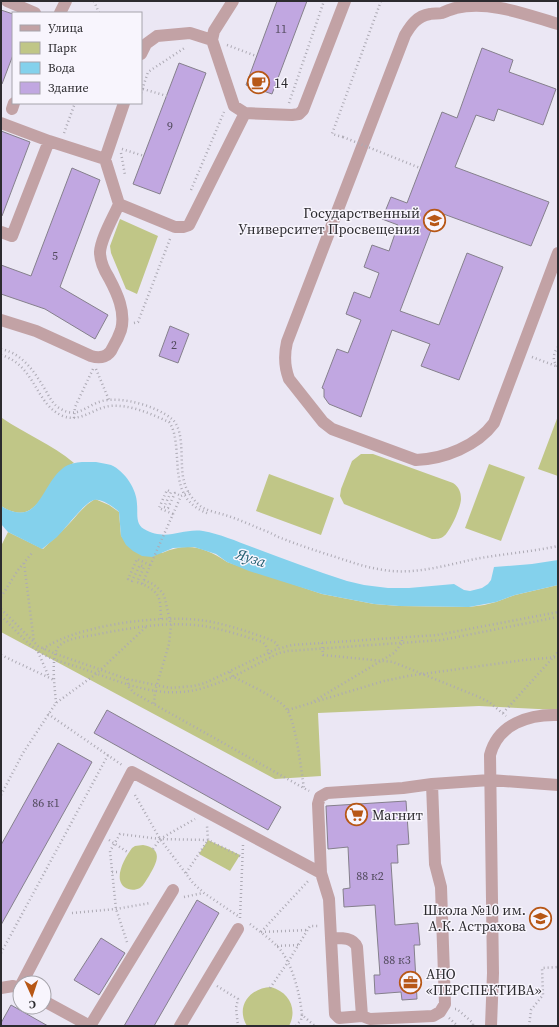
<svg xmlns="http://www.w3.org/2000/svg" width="559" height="1027" font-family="'Source Serif 4',serif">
<rect width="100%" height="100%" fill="#ebe7f4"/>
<path fill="#c0c687" d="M120 219 158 236 137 294 126 289 111 253 110 246Z
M558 416V476L538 469Z
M2 418C25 434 52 444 74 463 43 475 42 532 1 506Z
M361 454H373L453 483C459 487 461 492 461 499 461 507 450 532 444 536 441 539 436 539 432 539L344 504 340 496 341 489 352 461Z
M489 464 525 477 501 541 465 528Z
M269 474 334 498 321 535 256 511Z
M95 499 109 505 119 512 121 536 162 553C188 542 204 547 227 562L322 594 374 604 399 606 469 607 484 605 496 602 515 595 558 585V710L479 706 318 713 321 776 275 779 1 632V546L8 532 43 549C50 542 58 535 66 527 75 518 83 506 95 499Z
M208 840 240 855 230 871 199 854Z
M143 845C164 849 157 862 149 876 146 880 144 885 140 888 132 892 122 889 120 880 118 870 126 856 132 848L135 846Z
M271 987C289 992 298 1009 289 1026H247C235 1006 250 988 271 987Z"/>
<path fill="#84d1ec" d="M96 462C101 463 107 464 111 465 125 471 137 490 137 504 138 513 135 524 144 529 167 542 181 528 203 531 220 534 236 541 252 547 284 559 315 571 347 581L364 585 388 588H409L454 584 464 590 470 591 482 588 488 584 491 580 494 567 532 564 558 560V585L515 595 496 602 469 607 399 606 374 604 322 594 249 571 227 562 216 554 194 547 173 548 152 557 142 556 133 551 126 545 121 536 119 512C114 507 101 498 94 500 85 502 65 529 57 537 52 541 47 545 42 549L8 532 1 524V506C42 531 41 478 68 465 77 461 87 462 96 462Z"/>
<path fill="#c1a7e1" stroke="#85808c" d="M277 1H307L272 94 246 85Z
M1 10 13 14V55L2 84H1Z
M482 48 513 60 509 72 556 89 543 125 498 109 494 121 476 115 455 167 549 202 531 246 438 212 400 311 439 325 467 253 503 267 459 380 421 366 430 344 392 330 361 417 329 404 324 397V389L322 388 337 349 348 353 361 320 346 314 354 292 370 298 379 273 364 267 372 245 389 251 398 225 382 219 391 197 407 203 442 112 457 118Z
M179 63 206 73 160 194 133 184Z
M1 131 30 142 2 216H1Z
M72 168 100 180 60 287 108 315 95 339 45 309 1 294V265L31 276Z
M170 326 189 334 178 363 159 356Z
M107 710 281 807 268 830 94 733Z
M58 743 92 762 1 925V845Z
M406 801 409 844 397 845 398 863H391L395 925 418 923 420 945H414L417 999 402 1000 401 992 375 994 374 975H380L375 905 344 907 343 889 350 888 348 847 328 849 326 806Z
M197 900 219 913 154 1026H124Z
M101 938 125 953 99 995 74 980Z
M11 1005 48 1026H1V1023Z"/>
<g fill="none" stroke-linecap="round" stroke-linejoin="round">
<path stroke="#adaab4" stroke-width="2.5" stroke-dasharray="1 3" stroke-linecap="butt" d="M94 1 99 13
M227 45 256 56
M143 89 167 96
M141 93 148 72 186 47
M289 103 324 1
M64 133 75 103
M343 137 332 134 381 1
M122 149 144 156
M121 153 125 175
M191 190 224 112
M134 323 138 322 170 239
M558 347C553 353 552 362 558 367
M1 349C24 354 35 373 46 391 50 398 54 406 61 409 77 419 87 405 102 401 122 396 156 406 172 419 186 431 179 465 184 481 186 490 191 497 198 504 205 511 216 512 225 515 238 519 251 525 263 530 270 532 275 536 281 538 296 544 311 549 326 554 343 559 360 566 378 569 411 576 443 566 475 559 502 554 530 552 558 546
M1 355C36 365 35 405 63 416 81 423 93 408 110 406 130 404 151 414 169 422 174 429 175 437 176 445 179 476 175 501 209 514
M532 357 556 366
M96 369 109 400
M74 418 75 407 93 369
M173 514 159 508 167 490 171 492 164 507 168 508 175 493 181 496
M24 563 34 642
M144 580 153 584 160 590 164 595 171 625 169 644 155 691 154 705
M142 584 137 582 144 567 140 565 132 581 128 579 137 559 150 565
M1 597 18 570 32 553
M1 609 38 646 56 654 127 679 170 688 194 686 205 683 274 650 292 645 437 635 558 612
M1 616C14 628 26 643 41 653 54 661 70 664 84 669 117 681 154 697 190 691 220 686 251 667 279 653L288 651 442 640 558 617
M161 619C160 599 162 593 142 584L181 496 189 492
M322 643 323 655 393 662 479 697 489 702 506 716
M43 649C77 625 159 615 200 620 223 623 250 632 271 640L276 643 279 648
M38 652 49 677
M1 655 54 680
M230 672 232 676C245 683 276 697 285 707 296 719 301 770 304 788
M127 679 129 687 134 693 309 791
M314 701 394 653 402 643V638
M56 703C55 689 50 656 59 646 67 638 83 637 94 635 129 628 167 621 203 626 223 629 243 636 262 642L265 644 271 657
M288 710 384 681 408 676 524 660 558 657
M503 713 558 652
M48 714 122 765
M1 795 23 753 56 703 96 674 146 627
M135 795 160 839 193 883 204 893 238 916
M109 840 129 853
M153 849 160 839 195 819
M112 872H120
M186 873 208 840 207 826
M184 897 203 893
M72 913 116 909 150 903
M240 918 243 845
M250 924C259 931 269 938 277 946 292 961 300 994 302 1015L315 1026
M261 932 309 880
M261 932 308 930
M127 942 116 909 110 851 120 834 160 839 208 840 242 857
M277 946 298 945
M1 953 108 755
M217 986 238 999 236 1008 238 1026
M270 988 288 962 310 926H318
M455 1009H457L473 1023V1026
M449 1018 458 1026
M296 1026 301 1020 302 1015
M529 1026 531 1010 543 995 542 968 558 967"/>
<path stroke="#c2a2a5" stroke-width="12" d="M7 1 35 13
M233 1 214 31 212 40 234 106 245 113 292 115 299 114 303 110 345 1
M60 13 66 1
M558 24C527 15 489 0 456 8 451 9 447 11 442 13 438 14 434 13 430 14 417 16 411 25 405 35L287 342C284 355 284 366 289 379L323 422 332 429 416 460C444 459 477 446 494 423L558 253
M141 54 146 44 157 36 190 33 212 40
M12 109 14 103
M1 123 49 141
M105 159 124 103
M119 204 175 227H183L189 225 245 113
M1 232 12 236 49 141 105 159 119 204C113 218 101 238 100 252 100 262 104 270 109 278 117 293 126 312 121 330 119 336 116 342 113 347 109 357 101 359 91 356L36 331 1 320
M432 784 435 864 441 887 445 1004 440 1012 433 1016 370 1019 362 1016 357 947C353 937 341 938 331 938L329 899 321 873 318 804 320 797 327 793 403 788 432 784 490 780 558 785
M331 938 335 1014 339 1018 362 1016
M22 983 132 772 321 873
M1 988 13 986 19 988 20 987
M44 1001 90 1026 173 890
M180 1026 238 929
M491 1026 493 973 490 755C498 724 529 714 558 715"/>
<path stroke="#adaab4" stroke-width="2.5" stroke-dasharray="1 3" stroke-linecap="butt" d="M343 137 420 168"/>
</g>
<defs>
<symbol id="cafe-ring" viewBox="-11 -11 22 22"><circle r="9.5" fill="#f8f5fd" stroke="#b75716" stroke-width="1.5"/><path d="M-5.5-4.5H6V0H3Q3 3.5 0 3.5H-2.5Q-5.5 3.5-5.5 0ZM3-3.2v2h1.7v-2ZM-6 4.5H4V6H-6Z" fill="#b75716"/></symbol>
<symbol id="university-ring" viewBox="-11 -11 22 22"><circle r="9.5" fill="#f8f5fd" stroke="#b75716" stroke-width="1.5"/><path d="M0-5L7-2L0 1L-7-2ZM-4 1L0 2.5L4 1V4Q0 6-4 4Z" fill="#b75716"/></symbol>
<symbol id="supermarket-ring" viewBox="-11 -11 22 22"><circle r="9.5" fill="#f8f5fd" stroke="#b75716" stroke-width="1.5"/><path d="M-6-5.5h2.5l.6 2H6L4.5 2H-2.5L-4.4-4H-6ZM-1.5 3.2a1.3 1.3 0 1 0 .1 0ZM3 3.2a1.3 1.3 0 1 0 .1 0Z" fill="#b75716"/></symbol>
<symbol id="school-ring" viewBox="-11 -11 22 22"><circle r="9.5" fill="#f8f5fd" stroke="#b75716" stroke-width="1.5"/><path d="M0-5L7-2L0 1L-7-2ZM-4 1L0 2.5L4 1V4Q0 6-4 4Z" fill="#b75716"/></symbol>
<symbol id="office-ring" viewBox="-11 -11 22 22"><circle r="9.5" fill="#f8f5fd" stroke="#b75716" stroke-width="1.5"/><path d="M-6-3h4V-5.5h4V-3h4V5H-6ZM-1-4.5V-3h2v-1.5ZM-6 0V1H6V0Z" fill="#b75716"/></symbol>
</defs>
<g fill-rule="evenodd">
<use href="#cafe-ring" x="246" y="70" width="25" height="25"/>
<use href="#university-ring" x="422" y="208" width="25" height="25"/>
<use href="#supermarket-ring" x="344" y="802" width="25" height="25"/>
<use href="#school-ring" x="528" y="906" width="25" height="25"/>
<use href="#office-ring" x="398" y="970" width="25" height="25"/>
</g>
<g text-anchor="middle" stroke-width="3" stroke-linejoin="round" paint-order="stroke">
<g font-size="12" fill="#514a5c">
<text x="281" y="33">11</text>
<text x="170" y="130">9</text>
<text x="55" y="260">5</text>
<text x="174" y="349">2</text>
<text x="46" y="807">86 к1</text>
<text x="370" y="880">88 к2</text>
<text x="397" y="964">88 к3</text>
</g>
<g font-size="14" fill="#2c2b2f" stroke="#f8f5fd" text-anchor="start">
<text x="274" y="88">14</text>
<text x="420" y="218" text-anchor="end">Государственный<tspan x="420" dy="16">Университет Просвещения</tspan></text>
<text x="372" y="820">Магнит</text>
<text x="526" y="915" text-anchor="end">Школа №10 им.<tspan x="526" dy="16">А.К. Астрахова</tspan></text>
<text x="426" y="979">АНО<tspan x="426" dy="16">«ПЕРСПЕКТИВА»</tspan></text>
</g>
<g font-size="15" font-style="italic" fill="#236073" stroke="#f8f5fd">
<text transform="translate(251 558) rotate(18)" y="5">Яуза</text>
</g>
</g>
<rect width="559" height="1027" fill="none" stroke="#2c2b2f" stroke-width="4"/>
<rect x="12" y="12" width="130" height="92" fill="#f8f5fd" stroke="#a6a4ab"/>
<rect x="20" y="25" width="20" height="6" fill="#c2a2a5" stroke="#a6a4ab"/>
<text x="48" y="32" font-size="12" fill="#2c2b2f">Улица</text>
<rect x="20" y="42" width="20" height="12" fill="#c0c687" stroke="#a6a4ab"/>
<text x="48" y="52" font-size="12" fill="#2c2b2f">Парк</text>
<rect x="20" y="62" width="20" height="12" fill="#84d1ec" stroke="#a6a4ab"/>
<text x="48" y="72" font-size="12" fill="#2c2b2f">Вода</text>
<rect x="20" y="82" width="20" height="12" fill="#c1a7e1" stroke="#a6a4ab"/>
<text x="48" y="92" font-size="12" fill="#2c2b2f">Здание</text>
<g transform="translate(32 995) rotate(177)"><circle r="19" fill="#f8f5fd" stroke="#a6a4ab"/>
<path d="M0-3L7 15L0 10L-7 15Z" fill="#b75716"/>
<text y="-6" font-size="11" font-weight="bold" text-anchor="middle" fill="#2c2b2f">С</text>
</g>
</svg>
